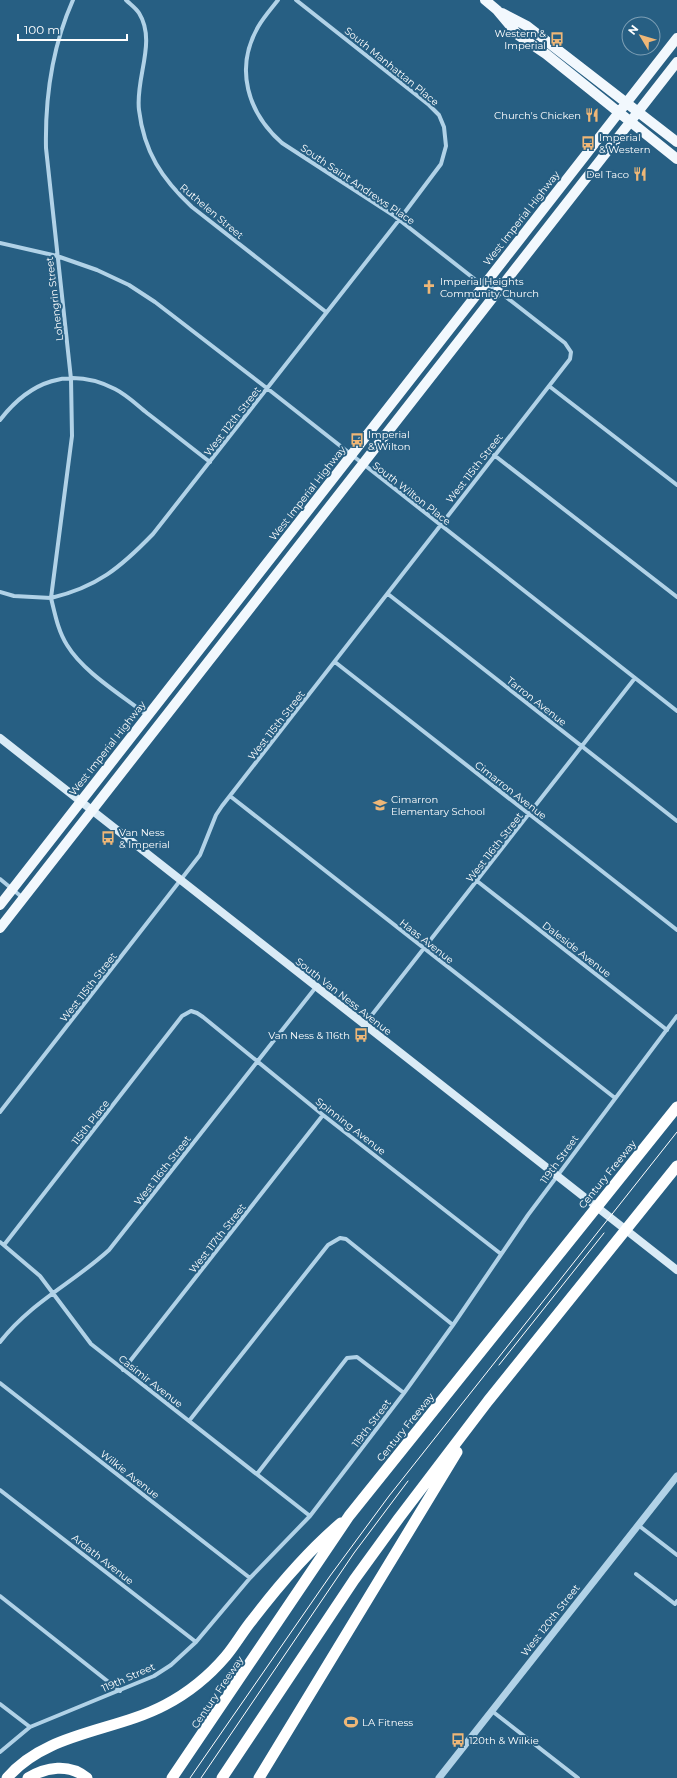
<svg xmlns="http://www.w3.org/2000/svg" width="677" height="1778" font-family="Montserrat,sans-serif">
<rect width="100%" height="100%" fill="#275f83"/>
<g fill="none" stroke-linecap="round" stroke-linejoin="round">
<path stroke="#b1d2e7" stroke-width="4" d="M73 0C52 47 45 98 46 148L71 379 72 436 51 598C97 587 120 568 153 534L399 220 441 164 446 146 444 127 439 115 429 105 296 0
M126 0C130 4 136 8 139 13 157 42 135 78 139 110 144 152 162 179 192 207L326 312
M0 243 57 256 97 270 129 285 155 302 268 389 677 711
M549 386 677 485
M0 420C30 381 69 366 115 389 127 395 137 405 147 413 168 429 189 446 210 462
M494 455 677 597
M0 592 14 596 51 598C55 614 58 631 67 645 84 673 122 695 148 716
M388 594 677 821
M335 662 677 930
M230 796 615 1098
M0 879 23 898
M477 881 667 1030
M364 1025 635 678
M0 1112 200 855 216 815 222 806 570 359 571 352 565 343 506 297 497 290 477 281 393 215 282 143C248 113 234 69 258 27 263 18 271 9 278 0
M0 1242 40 1276 91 1344 310 1516
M4 1245 182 1016 191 1011 197 1013 203 1017 323 1115 501 1254
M0 1342C31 1302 73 1283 109 1250L316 987
M123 1370 323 1115
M0 1383 250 1578
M189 1421 328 1245 340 1238 346 1239 453 1325
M257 1474 347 1358 357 1357 404 1393
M0 1490 196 1642
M638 1525 677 1555
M636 1574 675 1604 677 1601
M0 1596 120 1691
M0 1704 30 1727
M492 1711 578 1778
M0 1752 30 1727 154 1676 171 1665 196 1642 250 1578 310 1516 404 1393 453 1325 528 1215 677 1016"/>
<path stroke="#b1d2e7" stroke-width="7" d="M439 1778 677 1476"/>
<path stroke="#daebf6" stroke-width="8" d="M0 738 677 1270"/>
<path stroke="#f2f8fd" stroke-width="10" d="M485 0 497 10 518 35 546 54 677 159
M502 13 527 26 677 142
M0 905 677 38
M0 928 677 62"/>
<path stroke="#fff" stroke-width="11" d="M7 1778C46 1732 114 1732 165 1705 188 1693 209 1676 226 1656 236 1644 243 1631 253 1619 279 1585 308 1551 341 1523
M28 1778C46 1767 69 1763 87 1778
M172 1778 349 1516 677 1107
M222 1778 354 1580 399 1518 488 1401 677 1166
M259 1778 457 1452"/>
<path stroke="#fff" stroke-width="1" d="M499 1365 604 1233
M190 1778 330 1576 389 1496 677 1132
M201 1778 354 1553 408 1481"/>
</g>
<defs>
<symbol id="bus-bare" viewBox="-9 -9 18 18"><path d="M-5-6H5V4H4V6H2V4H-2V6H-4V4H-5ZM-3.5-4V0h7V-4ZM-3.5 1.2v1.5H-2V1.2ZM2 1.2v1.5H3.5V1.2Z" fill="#efb777" stroke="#275f83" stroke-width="2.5" paint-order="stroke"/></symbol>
<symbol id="restaurant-bare" viewBox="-9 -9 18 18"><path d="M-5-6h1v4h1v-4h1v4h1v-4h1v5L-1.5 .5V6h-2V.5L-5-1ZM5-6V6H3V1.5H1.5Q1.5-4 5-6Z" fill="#efb777" stroke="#275f83" stroke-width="2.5" paint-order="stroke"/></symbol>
<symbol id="church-bare" viewBox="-9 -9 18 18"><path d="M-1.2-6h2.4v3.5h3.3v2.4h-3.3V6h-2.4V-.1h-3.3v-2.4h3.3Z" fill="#efb777" stroke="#275f83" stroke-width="2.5" paint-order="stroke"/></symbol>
<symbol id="school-bare" viewBox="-9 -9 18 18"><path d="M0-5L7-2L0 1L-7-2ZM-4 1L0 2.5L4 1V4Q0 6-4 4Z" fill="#efb777" stroke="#275f83" stroke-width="2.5" paint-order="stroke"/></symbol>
<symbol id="stadium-bare" viewBox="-9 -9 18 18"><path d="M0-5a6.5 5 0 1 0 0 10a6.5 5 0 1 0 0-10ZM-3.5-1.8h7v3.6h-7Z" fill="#efb777" stroke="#275f83" stroke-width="2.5" paint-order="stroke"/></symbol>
</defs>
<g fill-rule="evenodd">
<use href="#bus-bare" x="547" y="29" width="20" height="20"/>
<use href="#restaurant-bare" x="582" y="105" width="20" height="20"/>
<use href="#bus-bare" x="578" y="133" width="20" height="20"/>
<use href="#restaurant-bare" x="630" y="164" width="20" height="20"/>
<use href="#church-bare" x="419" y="277" width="20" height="20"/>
<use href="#bus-bare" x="347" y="430" width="20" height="20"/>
<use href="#school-bare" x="370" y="795" width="20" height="20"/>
<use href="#bus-bare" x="98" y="828" width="20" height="20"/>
<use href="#bus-bare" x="351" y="1025" width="20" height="20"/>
<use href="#stadium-bare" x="341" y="1712" width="20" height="20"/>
<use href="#bus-bare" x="448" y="1730" width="20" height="20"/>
</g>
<g text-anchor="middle" stroke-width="4" stroke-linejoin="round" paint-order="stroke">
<g font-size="10" fill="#fff" stroke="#275f83" text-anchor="start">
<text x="546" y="37" text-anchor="end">Western &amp;<tspan x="546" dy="12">Imperial</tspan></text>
<text x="581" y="119" text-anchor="end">Church's Chicken</text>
<text x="599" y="141">Imperial<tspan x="599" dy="12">&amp; Western</tspan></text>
<text x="629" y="178" text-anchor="end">Del Taco</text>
<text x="440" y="285">Imperial Heights<tspan x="440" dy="12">Community Church</tspan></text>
<text x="368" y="438">Imperial<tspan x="368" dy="12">&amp; Wilton</tspan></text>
<text x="391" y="803">Cimarron<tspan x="391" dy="12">Elementary School</tspan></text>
<text x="119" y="836">Van Ness<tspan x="119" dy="12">&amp; Imperial</tspan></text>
<text x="350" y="1039" text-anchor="end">Van Ness &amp; 116th</text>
<text x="362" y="1726">LA Fitness</text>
<text x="469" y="1744">120th &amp; Wilkie</text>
</g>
<g font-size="10" fill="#fff" stroke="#275f83">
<text transform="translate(392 66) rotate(39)" y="4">South Manhattan Place</text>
<text transform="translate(358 184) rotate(34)" y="4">South Saint Andrews Place</text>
<text transform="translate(212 211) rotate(40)" y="4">Ruthelen Street</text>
<text transform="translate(521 218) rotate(-52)" y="4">West Imperial Highway</text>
<text transform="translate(54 299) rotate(-97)" y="4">Lohengrin Street</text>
<text transform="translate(232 421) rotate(-52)" y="4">West 112th Street</text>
<text transform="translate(474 468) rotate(-52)" y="4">West 115th Street</text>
<text transform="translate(307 493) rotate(-52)" y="4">West Imperial Highway</text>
<text transform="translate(412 493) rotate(38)" y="4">South Wilton Place</text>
<text transform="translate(537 701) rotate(38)" y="4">Tarron Avenue</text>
<text transform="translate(276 725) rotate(-52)" y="4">West 115th Street</text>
<text transform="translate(107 748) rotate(-52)" y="4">West Imperial Highway</text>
<text transform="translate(511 790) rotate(38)" y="4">Cimarron Avenue</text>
<text transform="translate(494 847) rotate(-52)" y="4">West 116th Street</text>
<text transform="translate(427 941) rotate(38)" y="4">Haas Avenue</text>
<text transform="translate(577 949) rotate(38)" y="4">Daleside Avenue</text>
<text transform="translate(88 987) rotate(-52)" y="4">West 115th Street</text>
<text transform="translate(344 996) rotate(38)" y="4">South Van Ness Avenue</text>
<text transform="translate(90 1122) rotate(-52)" y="4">115th Place</text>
<text transform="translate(351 1126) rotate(38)" y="4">Spinning Avenue</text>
<text transform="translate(559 1159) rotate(-54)" y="4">119th Street</text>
<text transform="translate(162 1170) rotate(-52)" y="4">West 116th Street</text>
<text transform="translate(607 1174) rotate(-51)" y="4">Century Freeway</text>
<text transform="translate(217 1238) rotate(-52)" y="4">West 117th Street</text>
<text transform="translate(151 1381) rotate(38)" y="4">Casimir Avenue</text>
<text transform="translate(371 1423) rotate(-53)" y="4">119th Street</text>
<text transform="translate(405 1427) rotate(-51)" y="4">Century Freeway</text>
<text transform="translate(130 1474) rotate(38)" y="4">Wilkie Avenue</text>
<text transform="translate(103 1559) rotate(38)" y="4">Ardath Avenue</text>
<text transform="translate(550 1620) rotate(-52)" y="4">West 120th Street</text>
<text transform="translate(128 1677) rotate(-24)" y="4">119th Street</text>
<text transform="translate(217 1692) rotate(-56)" y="4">Century Freeway</text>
</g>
</g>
<g transform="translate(641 36) rotate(308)"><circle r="19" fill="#275f83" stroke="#7d9fb5"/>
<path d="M0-3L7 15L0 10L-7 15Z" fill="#efb777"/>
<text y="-6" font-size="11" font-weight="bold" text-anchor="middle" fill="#ffffff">N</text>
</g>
<path d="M18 34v6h109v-6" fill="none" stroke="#ffffff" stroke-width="2"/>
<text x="24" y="34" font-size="12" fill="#ffffff" stroke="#275f83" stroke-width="3" paint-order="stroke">100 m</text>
</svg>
